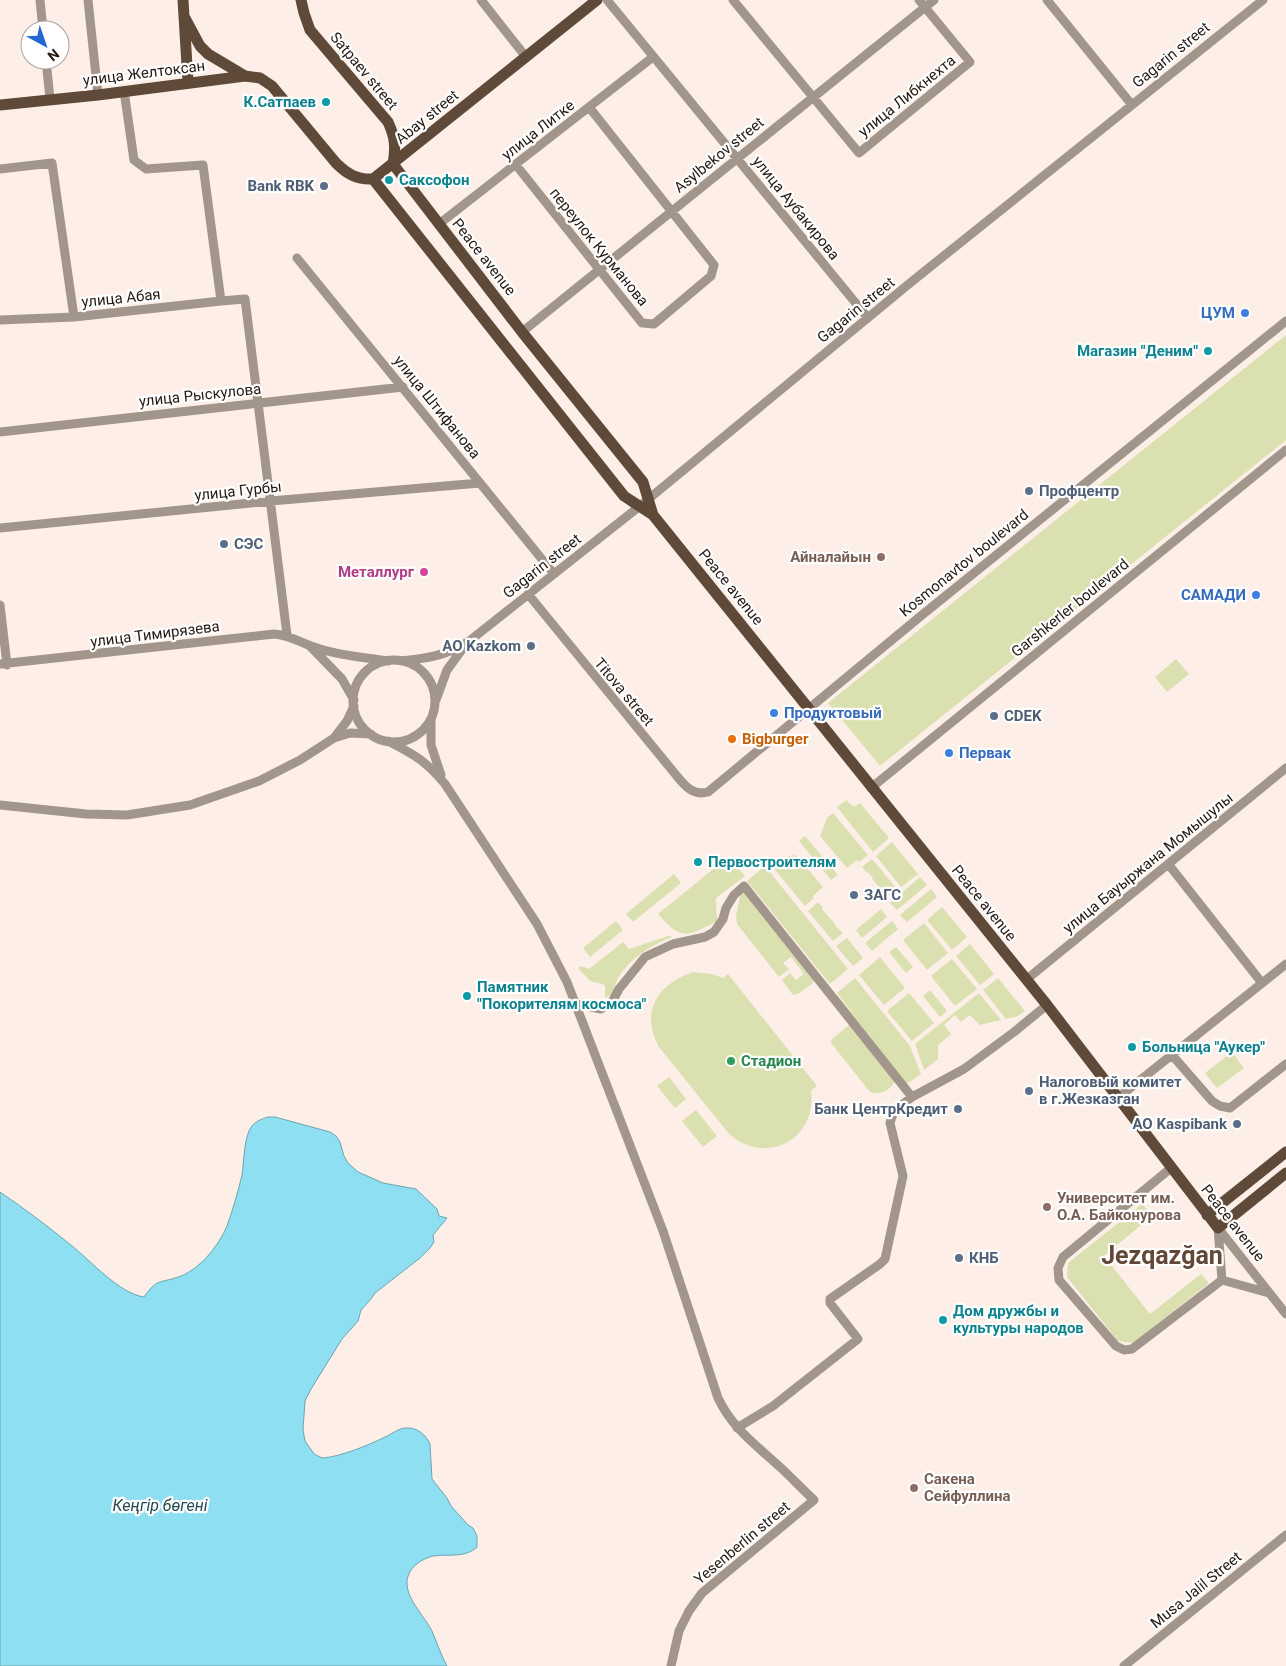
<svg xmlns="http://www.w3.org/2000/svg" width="1286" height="1666" font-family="Roboto,sans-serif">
<rect width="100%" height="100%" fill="#fdefe7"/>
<path fill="#dae0b0" d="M1286 335V440L880 766 828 703Z
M1176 659 1189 674 1167 692 1155 677Z
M846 800 854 807 860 803 889 838 873 852 837 807Z
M833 813 868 855 859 862 857 860 847 868 820 836 827 818Z
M805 836 838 875 831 880 799 841Z
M892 842 918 874 901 887 876 856Z
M796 855 823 887 813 896 814 898 805 906 770 864 778 858Z
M728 857 745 876 716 898 717 921C686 938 681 940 658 914Z
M872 859 897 889 887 897 886 894 872 879 873 878 868 872 867 873 862 867Z
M765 866 848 969 830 984 747 881Z
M674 874 681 883 633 922 626 914Z
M920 877 927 885 897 910 890 903Z
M931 889 937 897 907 922 900 915Z
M743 891 814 979 813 983 798 994 793 995 782 980 790 973 796 980 804 974 791 957 783 963 789 969 779 977 737 924 736 916 741 892Z
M818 902 823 908 822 909 836 925 835 926 843 933 833 941 808 911Z
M942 907 967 937 952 950 927 920Z
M881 909 887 917 862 938 856 930Z
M616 921 623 930 590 957 583 948Z
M892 921 898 929 872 951 865 943Z
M924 923 948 953 927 970 903 940Z
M668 936H671L672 937C650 946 633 956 619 976 615 984 614 996 605 998V985L590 981 578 968 581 966 589 969 623 942 629 949Z
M847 938 863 958 853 966 836 946Z
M970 944 994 974 980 985 956 956Z
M896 947 913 967 906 973 889 952Z
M880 957 905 988 884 1005 859 975Z
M952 959 977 989 955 1006 931 976Z
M693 972 712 974 723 978 728 974 817 1086 811 1091C817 1139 767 1167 729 1134L659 1047C640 1012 657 984 693 972Z
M855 978 910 1046 921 1074 908 1083H905L836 996 837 995 861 1023 837 993Z
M998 978 1025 1011 1018 1016 1006 1019 983 990Z
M930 990 947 1011 940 1017 923 996Z
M909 993 934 1023 912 1041 887 1011Z
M979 993 1001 1020 980 1025 970 1015 961 1022 955 1015 944 1025 951 1034 938 1045V1059L924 1070 915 1044Z
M849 1025 895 1081C890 1090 881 1096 870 1092L831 1043 832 1039Z
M1232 1052 1244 1068 1217 1088 1205 1073Z
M669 1077 686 1099 675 1108 657 1086Z
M696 1110 717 1136 703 1147 682 1121Z
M1142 1204 1153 1215 1104 1256 1150 1314 1201 1274 1209 1283 1133 1343 1118 1341 1067 1277 1068 1263Z"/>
<path fill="#8ddff1" stroke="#6ea4ae" d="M268 1117H275L330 1132 336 1136 340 1142 344 1156 348 1163 358 1172 383 1183 416 1189 437 1209 439 1216 447 1218 433 1235 434 1242 430 1248 420 1258 375 1293 371 1299 361 1310 358 1321 342 1339 311 1389 305 1401 303 1430 305 1441 314 1454 322 1458C340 1457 369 1445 385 1437 392 1434 399 1428 406 1428 417 1427 426 1435 430 1444L432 1479 447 1498 451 1506 468 1525 473 1528 477 1536V1547C466 1558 448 1554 433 1556 425 1558 416 1563 411 1570 397 1591 423 1613 432 1631 437 1643 441 1655 447 1666H0V1192C25 1209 49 1227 72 1246 91 1261 120 1294 144 1297 158 1277 160 1284 181 1276 201 1268 219 1245 227 1226 233 1209 238 1192 242 1175 244 1162 244 1135 252 1126 256 1121 262 1119 268 1117Z"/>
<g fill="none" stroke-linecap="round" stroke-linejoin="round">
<path stroke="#a2958b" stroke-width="9" d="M40 0 43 30
M88 0 98 95
M481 0 526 57
M607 0 868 318
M733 0 859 153 970 62 919 0
M1047 0 1132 105
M46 60 50 99
M124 91 134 160 146 169 203 165 221 301
M516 165 642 323 654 324 711 276 714 265 589 107
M0 169 52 163 74 317
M439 224 653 57
M297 258 554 574
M0 320 74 317 221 301 245 299 287 635
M522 332 934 0
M0 432 403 387
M0 528 271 501 480 483
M528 594 676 775C685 786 693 796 708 792L922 615 1286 321
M0 605 7 665
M310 646 342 679 354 700
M353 701a41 41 0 1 1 82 0a41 41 0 1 1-82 0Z
M401 661C429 658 444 656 468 642L640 506 910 283 1263 0
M0 664 274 634C288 635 298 641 311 646 335 655 362 657 388 661
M436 700 447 670 463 648
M431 720V745L441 775
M334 738 347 721 354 706
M388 741C415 755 426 761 445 784L537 924 567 982 663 1231 718 1398C733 1429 755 1444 780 1467 792 1478 802 1489 814 1500L702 1593 689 1611 679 1631 671 1666
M871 788 1286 450
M0 805 86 814 127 815 190 805 259 781 300 760 334 738 350 733 371 734
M1169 865 1262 983
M1027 979 1286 768
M576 1004 601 1009 612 1002 619 989 645 957 673 944 705 937 714 932 723 919 726 908 734 895 744 886 912 1097
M1172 1055 1212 1101 1220 1106 1230 1108 1286 1064
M1119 1097 1286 964
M1171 1168 1063 1257 1058 1268 1059 1280 1116 1346 1124 1350 1132 1349 1222 1280
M1218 1228 1286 1314
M1218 1228 1222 1280 1269 1293
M737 1428 773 1406 858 1339 830 1303V1299L880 1264 885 1259 903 1176 890 1123 894 1111 912 1097 964 1069 1014 1032 1047 1005
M1124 1666 1286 1535"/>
<path stroke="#5f4a39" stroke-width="11" d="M183 0 188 82
M301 0 304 13 310 30 388 122C395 137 396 147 393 164L522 332 643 482 653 515
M185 18 200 46 208 54 245 76
M0 105 98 95 245 76 260 78 272 86 336 163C347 174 357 180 373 179
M373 179 624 496 653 515 1047 1005 1218 1228 1286 1173
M373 179 597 0
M1207 1215 1286 1152"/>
</g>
<g fill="#0f9aa8" stroke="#fff" stroke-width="2">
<circle cx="326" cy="102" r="5"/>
<circle cx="389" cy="180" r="5"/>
<circle cx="1208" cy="351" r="5"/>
<circle cx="698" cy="862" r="5"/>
<circle cx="467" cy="996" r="5"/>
<circle cx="1132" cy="1047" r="5"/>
<circle cx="943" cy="1320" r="5"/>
</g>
<g fill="#5c6f8a" stroke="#fff" stroke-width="2">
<circle cx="324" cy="186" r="5"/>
<circle cx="1029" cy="491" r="5"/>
<circle cx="224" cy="544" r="5"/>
<circle cx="531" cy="646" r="5"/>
<circle cx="994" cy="716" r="5"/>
<circle cx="854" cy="895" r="5"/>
<circle cx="1029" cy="1091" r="5"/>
<circle cx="958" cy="1109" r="5"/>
<circle cx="1237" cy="1124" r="5"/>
<circle cx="959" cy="1258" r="5"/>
</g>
<g fill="#3f7fe0" stroke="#fff" stroke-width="2">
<circle cx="1245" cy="313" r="5"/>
<circle cx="1256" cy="595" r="5"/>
<circle cx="774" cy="713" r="5"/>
<circle cx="949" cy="753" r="5"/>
</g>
<g fill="#8d6e63" stroke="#fff" stroke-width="2">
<circle cx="881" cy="557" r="5"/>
<circle cx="1047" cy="1207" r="5"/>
<circle cx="914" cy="1488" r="5"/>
</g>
<circle fill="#d1479c" stroke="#fff" stroke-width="2" cx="424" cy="572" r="5"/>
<circle fill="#e8710a" stroke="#fff" stroke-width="2" cx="732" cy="739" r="5"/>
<circle fill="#2e9e5b" stroke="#fff" stroke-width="2" cx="731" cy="1061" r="5"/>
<g text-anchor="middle" stroke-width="4.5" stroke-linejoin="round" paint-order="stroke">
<g font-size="15" fill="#251911" stroke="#fff">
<text transform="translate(1171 55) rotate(-39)" y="5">Gagarin street</text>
<text transform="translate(364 71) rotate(50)" y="5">Satpaev street</text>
<text transform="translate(144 73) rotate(-7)" y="5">улица Желтоксан</text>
<text transform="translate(907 96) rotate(-39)" y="5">улица Либкнехта</text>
<text transform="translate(427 117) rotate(-39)" y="5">Abay street</text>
<text transform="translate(538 130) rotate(-38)" y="5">улица Литке</text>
<text transform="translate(719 155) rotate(-39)" y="5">Asylbekov street</text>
<text transform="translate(796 208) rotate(51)" y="5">улица Аубакирова</text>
<text transform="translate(599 247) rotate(51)" y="5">переулок Курманова</text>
<text transform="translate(484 257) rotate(52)" y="5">Peace avenue</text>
<text transform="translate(121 298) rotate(-6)" y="5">улица Абая</text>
<text transform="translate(856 310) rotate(-39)" y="5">Gagarin street</text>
<text transform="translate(200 395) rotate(-6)" y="5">улица Рыскулова</text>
<text transform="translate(437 407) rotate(51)" y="5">улица Штифанова</text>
<text transform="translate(238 491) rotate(-6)" y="5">улица Гурбы</text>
<text transform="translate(964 563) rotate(-39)" y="5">Kosmonavtov boulevard</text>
<text transform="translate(542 566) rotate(-38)" y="5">Gagarin street</text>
<text transform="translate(731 587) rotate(51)" y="5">Peace avenue</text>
<text transform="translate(1070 608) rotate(-39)" y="5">Garshkerler boulevard</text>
<text transform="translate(155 634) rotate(-7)" y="5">улица Тимирязева</text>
<text transform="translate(624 692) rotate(50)" y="5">Titova street</text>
<text transform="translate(1148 863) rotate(-39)" y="5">улица Бауыржана Момышулы</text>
<text transform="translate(984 903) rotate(51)" y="5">Peace avenue</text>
<text transform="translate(1233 1223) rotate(52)" y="5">Peace avenue</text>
<text transform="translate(742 1543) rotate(-40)" y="5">Yesenberlin street</text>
<text transform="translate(1196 1590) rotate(-39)" y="5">Musa Jalil Street</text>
</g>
<g font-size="15" font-weight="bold" fill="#0d838f" stroke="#fff" text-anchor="start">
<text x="316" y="107" text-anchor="end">К.Сатпаев</text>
<text x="399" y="185">Саксофон</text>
<text x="1198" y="356" text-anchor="end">Магазин "Деним"</text>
<text x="708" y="867">Первостроителям</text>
<text x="477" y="992">Памятник<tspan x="477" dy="17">"Покорителям космоса"</tspan></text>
<text x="1142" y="1052">Больница "Аукер"</text>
<text x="953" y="1316">Дом дружбы и<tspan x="953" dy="17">культуры народов</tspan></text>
</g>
<g font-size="15" font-weight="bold" fill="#4e5e75" stroke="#fff" text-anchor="start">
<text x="314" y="191" text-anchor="end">Bank RBK</text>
<text x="1039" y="496">Профцентр</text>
<text x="234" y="549">СЭС</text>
<text x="521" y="651" text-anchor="end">AO Kazkom</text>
<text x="1004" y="721">CDEK</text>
<text x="864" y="900">ЗАГС</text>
<text x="1039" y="1087">Налоговый комитет<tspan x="1039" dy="17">в г.Жезказган</tspan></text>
<text x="948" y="1114" text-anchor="end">Банк ЦентрКредит</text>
<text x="1227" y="1129" text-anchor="end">AO Kaspibank</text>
<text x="969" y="1263">КНБ</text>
</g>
<g font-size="15" font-weight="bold" fill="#366cbe" stroke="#fff" text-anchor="end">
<text x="1235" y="318">ЦУМ</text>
<text x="1246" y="600">САМАДИ</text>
<text x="784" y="718" text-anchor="start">Продуктовый</text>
<text x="959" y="758" text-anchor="start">Первак</text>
</g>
<g font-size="15" font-weight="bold" fill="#785e54" stroke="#fff" text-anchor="start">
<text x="871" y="562" text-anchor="end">Айналайын</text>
<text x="1057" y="1203">Университет им.<tspan x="1057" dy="17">О.А. Байконурова</tspan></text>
<text x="924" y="1484">Сакена<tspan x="924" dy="17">Сейфуллина</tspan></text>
</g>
<g font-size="15" font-weight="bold" fill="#b23c85" stroke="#fff" text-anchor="end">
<text x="414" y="577">Металлург</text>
</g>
<g font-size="15" font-weight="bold" fill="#c56008" stroke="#fff" text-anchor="start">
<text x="742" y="744">Bigburger</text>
</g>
<g font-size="15" font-weight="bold" fill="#27864d" stroke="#fff" text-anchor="start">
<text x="741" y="1066">Стадион</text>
</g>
<g font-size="16" font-style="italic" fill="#224851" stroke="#fff">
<text x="160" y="1511">Кеңгір бөгені</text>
</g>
<g font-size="25" font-weight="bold" fill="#644837" stroke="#fff">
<text x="1162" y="1264">Jezqazğan</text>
</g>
</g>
<g transform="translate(45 45) rotate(140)"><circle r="24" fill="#ffffff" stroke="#a8a3a0"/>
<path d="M0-4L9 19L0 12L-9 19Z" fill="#2267d3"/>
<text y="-8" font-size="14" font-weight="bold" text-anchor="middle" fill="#251911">N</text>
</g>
</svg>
